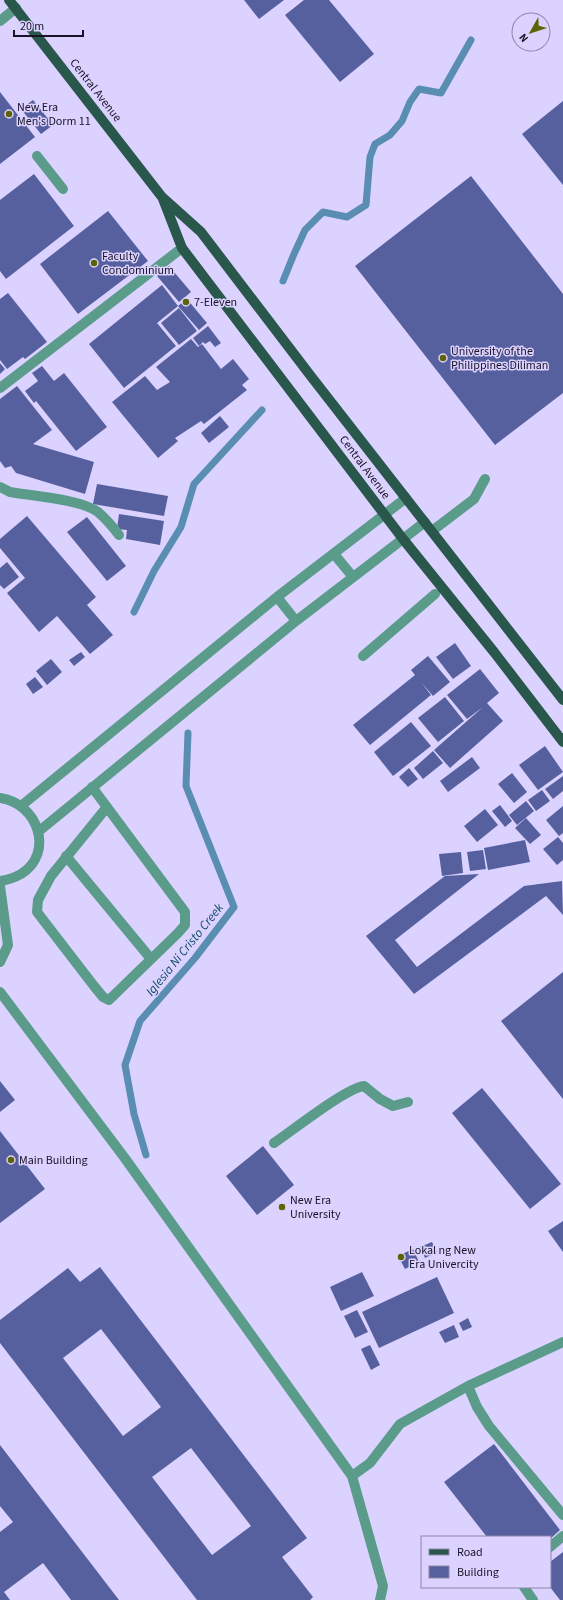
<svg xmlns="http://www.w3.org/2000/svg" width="563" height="1600" font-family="'Source Sans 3',sans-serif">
<rect width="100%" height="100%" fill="#dcd2ff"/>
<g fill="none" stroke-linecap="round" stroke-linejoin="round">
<path stroke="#598db1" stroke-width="7" d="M283 281 294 254 305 230 323 212 347 217 366 205 370 157 375 144 390 135 402 121 410 102 419 89 441 93 471 40
M134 612 154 571 181 527 194 484 262 410
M146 1155 134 1114 125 1065 140 1021 195 958 234 907 186 786 188 733"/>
</g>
<path fill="#56609e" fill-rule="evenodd" d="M244 0H284L259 19Z
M304 0H329L374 54 340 82 285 15Z
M0 92 35 137 0 164Z
M33 100 53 125 41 134 21 109Z
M563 101V185L522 134Z
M34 174 74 226 6 279 0 271V200Z
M471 176 563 294V393L495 445 355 266Z
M108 211 148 261 78 314 40 264Z
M169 266 191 292 179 302 157 276Z
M162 285 178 306 157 323 176 346 124 388 89 344Z
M8 293 47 342 25 359 23 357 7 369 0 360V299Z
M187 299 207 323 199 330 178 306Z
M179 308 197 331 179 345 161 323Z
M208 326 221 343 215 347 210 341 205 344 203 342 199 346 193 338Z
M191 339 198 347 202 344 221 369 233 359 249 379 242 385 247 390 204 424 201 421 175 438 178 441 158 458 112 402 145 376 157 390 170 382 156 367Z
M0 363 5 369 0 374Z
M42 366 54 381 64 373 107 427 76 451 36 401 34 403 25 391 38 381 32 373Z
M17 386 52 430 33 444 94 462 85 494 16 473 11 466 5 468 0 461V399Z
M220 416 229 427 209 443 201 433Z
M97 484 168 496 164 516 93 504Z
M119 514 164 521 160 545 126 539 127 530 117 529Z
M27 516 96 597 87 605 113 635 90 654 57 616 39 632 7 593 25 578 0 548V539Z
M87 517 126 566 107 581 67 532Z
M7 562 19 577 4 589 0 585V568Z
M455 643 471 666 453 679 436 657Z
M81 652 85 657 74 666 69 660Z
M428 656 450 682 433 696 421 682 431 695 370 745 353 725 415 675 411 670Z
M51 659 62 672 47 685 36 671Z
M480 669 499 693 487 703 503 721 450 768 434 750 483 707 467 719 447 695Z
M35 677 43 687 33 694 26 684Z
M445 697 464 721 438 742 418 718Z
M411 722 431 746 393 776 374 752Z
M545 746 563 772 538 790 519 765Z
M433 751 443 763 423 779 414 768Z
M472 757 480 768 448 792 440 781Z
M409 768 418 779 408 787 399 777Z
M512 773 527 792 514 803 498 784Z
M563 776V791L553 799 545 789Z
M542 790 550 801 536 811 528 800Z
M526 801 534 811 517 825 509 815Z
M500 805 512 821 505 827 492 811Z
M563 806V833L559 836 546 820Z
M485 809 498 825 477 842 464 826Z
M526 818 541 835 530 844 515 828Z
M558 837 563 843V860L557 865 543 849Z
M525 840 530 862 488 870 484 848Z
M483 850 486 869 470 871 467 852Z
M461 852 463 873 442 876 439 854Z
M479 874 395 940 417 967 524 886 562 881 563 915 546 896 414 994 366 936 445 876Z
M563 972V1099L501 1021Z
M0 1081 15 1100 0 1112Z
M482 1088 561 1184 530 1209 452 1113Z
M0 1131 45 1189 0 1223Z
M263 1146 294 1185 257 1215 226 1176Z
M563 1221V1252L548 1231Z
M432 1242 437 1252 425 1258 420 1247Z
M413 1249 419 1262 405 1269 398 1256Z
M100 1267 307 1538 282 1557 313 1597 310 1600H197L0 1343V1320L68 1268 80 1282ZM101 1329 161 1407 123 1436 63 1358ZM191 1448 251 1526 212 1555 152 1477Z
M362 1272 374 1296 341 1311 330 1287Z
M437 1277 454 1313 379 1348 362 1312Z
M357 1310 368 1332 355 1338 344 1316Z
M468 1318 472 1327 463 1331 459 1323Z
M454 1325 459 1337 445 1343 439 1332Z
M370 1345 380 1365 371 1370 361 1349Z
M494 1444 560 1530 550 1539V1537H487L444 1482Z
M0 1445 119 1600H71L43 1563 4 1592 10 1600H0V1532L13 1522 0 1506Z
M563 1552V1600H560L550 1587V1562Z"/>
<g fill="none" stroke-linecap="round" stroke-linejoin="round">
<path stroke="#5a9b8a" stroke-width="10" d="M0 21 16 8
M37 156 63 189
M0 388 182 248
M0 487 10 492C33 496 80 499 98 512 106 519 113 527 119 535
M432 531 474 499 485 479
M334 554 353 577
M277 597 296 621
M363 656 435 594
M92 787 185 912V925L178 933 109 1000 103 997 94 986 37 912 38 900 51 876 107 807
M0 798C38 803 55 853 21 874 14 878 7 880 0 881
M21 806 277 597 406 498
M38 832 296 621 425 522
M66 856 151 959
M0 886 8 945 0 962
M0 992 124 1157 352 1476 383 1586 380 1600
M274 1143C292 1131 346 1088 364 1086L380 1099 393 1106 408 1102
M468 1386 477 1407 489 1426 563 1515
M352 1476 370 1463 400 1424 468 1386 563 1342
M550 1547 563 1536
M524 1587 533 1600"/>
<path stroke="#2a574c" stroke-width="10" d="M9 0 162 197 201 232 310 375 563 700
M163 199 182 248 403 539 494 652 563 742"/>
</g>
<g fill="#5c6403" stroke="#dcd2ff" stroke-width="1.5">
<circle cx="9" cy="114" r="4"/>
<circle cx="94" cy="263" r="4"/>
<circle cx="186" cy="302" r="4"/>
<circle cx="443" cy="358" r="4"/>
<circle cx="11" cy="1160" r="4"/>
<circle cx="282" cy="1207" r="4"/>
<circle cx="401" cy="1257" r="4"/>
</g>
<g text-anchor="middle" stroke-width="3" stroke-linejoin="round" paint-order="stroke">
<g font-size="12" fill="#181326" stroke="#dcd2ff">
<text transform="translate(96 90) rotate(52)" y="4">Central Avenue</text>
<text transform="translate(365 467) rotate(53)" y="4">Central Avenue</text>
</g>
<g font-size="12" fill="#181326" stroke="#dcd2ff" text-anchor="start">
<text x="17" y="111">New Era<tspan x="17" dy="14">Men's Dorm 11</tspan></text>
<text x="102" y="260">Faculty<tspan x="102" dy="14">Condominium</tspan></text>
<text x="194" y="306">7-Eleven</text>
<text x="451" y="355">University of the<tspan x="451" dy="14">Philippines Diliman</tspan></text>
<text x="19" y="1164">Main Building</text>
<text x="290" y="1204">New Era<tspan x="290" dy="14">University</tspan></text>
<text x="409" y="1254">Lokal ng New<tspan x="409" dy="14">Era Univercity</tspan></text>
</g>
<g font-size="13" font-style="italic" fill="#0f4c6a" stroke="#dcd2ff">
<text transform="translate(184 949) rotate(-51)" y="5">Iglesia Ni Cristo Creek</text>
</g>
</g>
<rect x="421" y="1536" width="130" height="52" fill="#dcd2ff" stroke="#8e86a8"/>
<rect x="429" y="1549" width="20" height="6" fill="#2a574c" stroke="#8e86a8"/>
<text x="457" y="1556" font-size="12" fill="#181326">Road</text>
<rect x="429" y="1566" width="20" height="12" fill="#56609e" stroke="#8e86a8"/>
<text x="457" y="1576" font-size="12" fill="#181326">Building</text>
<g transform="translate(531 32) rotate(231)"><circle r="19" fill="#dcd2ff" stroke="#8e86a8"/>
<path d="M0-3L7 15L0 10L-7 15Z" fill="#5c6403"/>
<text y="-6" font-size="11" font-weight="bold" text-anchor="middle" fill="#181326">N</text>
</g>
<path d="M14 30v6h69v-6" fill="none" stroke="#181326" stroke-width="2"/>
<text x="20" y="30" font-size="12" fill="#181326" stroke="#dcd2ff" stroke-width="3" paint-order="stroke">20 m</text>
</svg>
